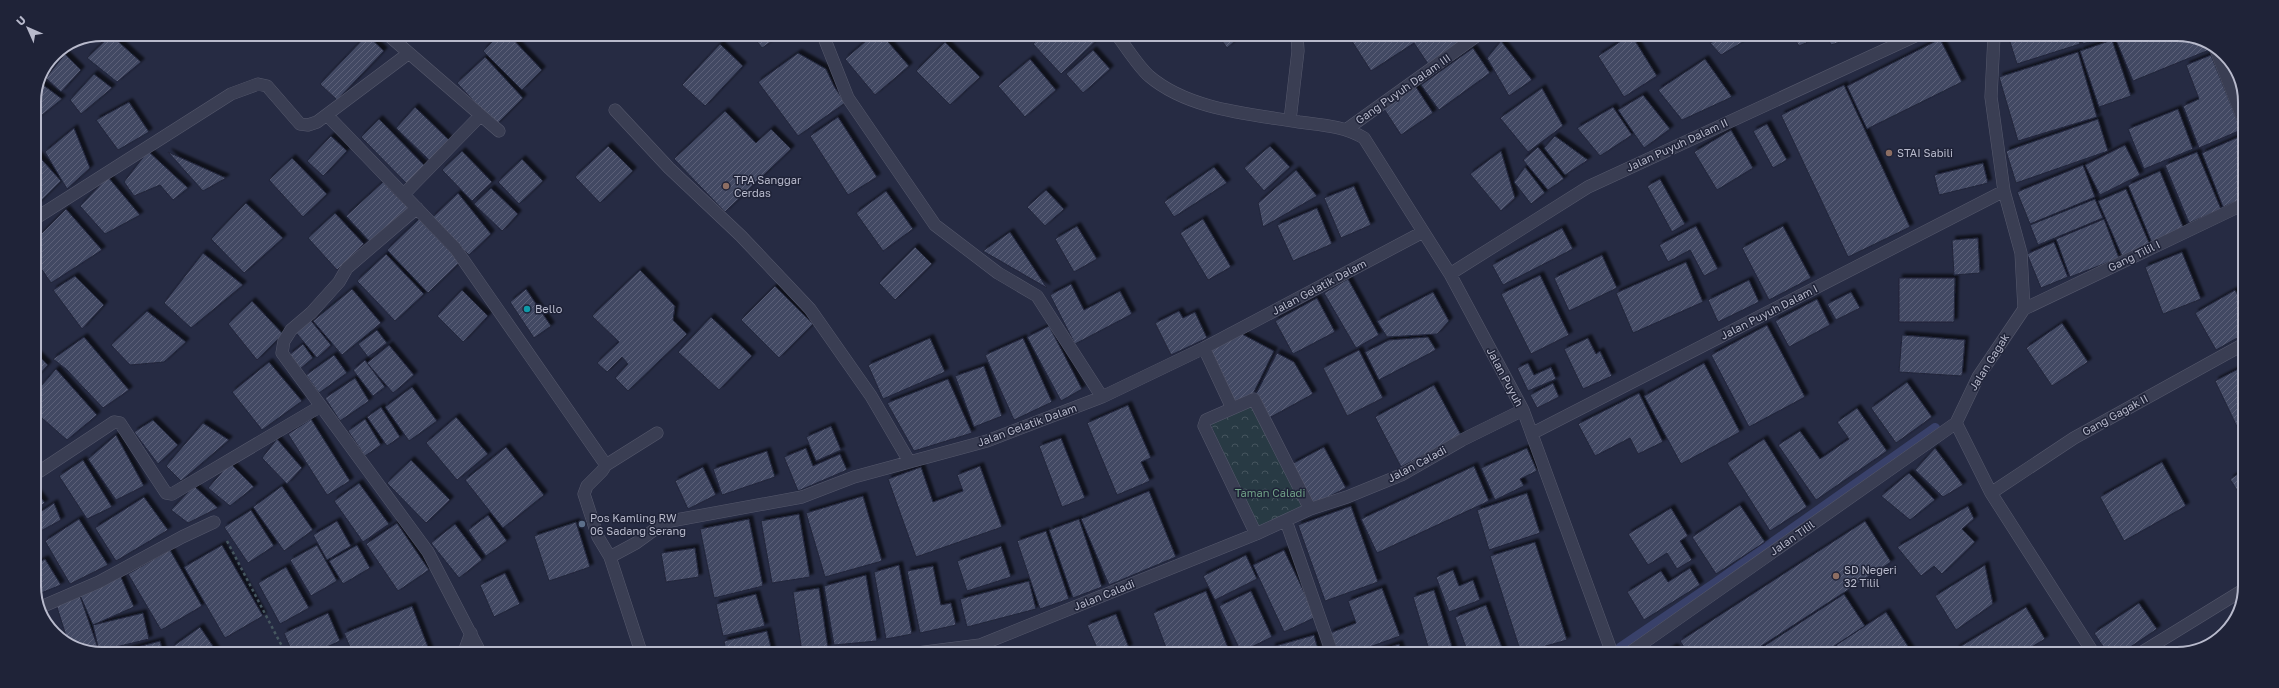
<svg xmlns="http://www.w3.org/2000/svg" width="2279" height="688" font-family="'Golos Text',sans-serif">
<defs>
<pattern id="forest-crowns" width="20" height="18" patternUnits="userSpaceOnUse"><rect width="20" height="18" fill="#283a44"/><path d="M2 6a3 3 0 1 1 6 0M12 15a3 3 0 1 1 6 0" fill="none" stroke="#45545e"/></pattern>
<pattern id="building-hatch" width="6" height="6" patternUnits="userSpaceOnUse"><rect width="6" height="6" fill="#424863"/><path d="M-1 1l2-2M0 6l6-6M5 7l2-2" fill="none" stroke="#5b6078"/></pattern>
<filter id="shadow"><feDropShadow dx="3.5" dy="-3.5" stdDeviation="1" flood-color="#0009"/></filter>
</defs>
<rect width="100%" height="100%" fill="#262b43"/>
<path fill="url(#forest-crowns)" d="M1252 402 1307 507 1257 529 1210 422Z"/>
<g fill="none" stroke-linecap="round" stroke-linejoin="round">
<path stroke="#39416a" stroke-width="10" d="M1620 648 1717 582 1935 428"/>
</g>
<path fill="url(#building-hatch)" stroke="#21253a" filter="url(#shadow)" d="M500 34H508L542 70 522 90 483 51Z
M111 35 141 62 117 82 87 58Z
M367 35 384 51 337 100 320 84Z
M752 35H781L762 48Z
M873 35H882L909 66 875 95 845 59Z
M1042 35H1102L1061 74 1033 44Z
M1218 35H1242L1227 48Z
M1348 35H1459L1463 41 1428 64 1414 43 1371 71Z
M1629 36H1632L1657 76 1624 97 1598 56Z
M1724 36H1753L1721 55 1710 43Z
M1793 36H1818L1819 37 1799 46Z
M1827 36H1855V37L1831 45Z
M2028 36H2077L2080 44 2017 64 2010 42Z
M2081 36H2105L2083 44Z
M2127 36H2195L2207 44 2209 50 2133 81 2116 40Z
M1940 39 1962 82 1867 129 1847 86Z
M2112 40 2131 96 2099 107 2080 51Z
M1501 41 1532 80 1509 96 1487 58Z
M945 42 980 77 950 105 916 71Z
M720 44 743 66 705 106 682 85Z
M1473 48 1490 73 1439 110 1421 85Z
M1093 50 1110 69 1083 93 1066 74Z
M2078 52 2097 117 2018 141 1999 77Z
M798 53 826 69 834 86 845 103 798 136 758 82Z
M65 54 81 70 61 92 46 78Z
M2211 55 2241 130 2199 148 2183 106 2199 99 2186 65Z
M485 57 523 98 496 125 457 83Z
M1030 59 1056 90 1025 117 998 86Z
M1705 59 1732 97 1682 120 1658 90Z
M94 74 112 88 81 114 70 100Z
M38 81 62 99 36 120 34 101Z
M1844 85 1910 227 1848 257 1781 115Z
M1416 87 1433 113 1401 135 1384 109Z
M1542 88 1563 126 1528 152 1500 118Z
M1643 95 1670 129 1644 148 1618 110Z
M129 102 149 132 118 150 96 120Z
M415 107 449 140 429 160 396 128Z
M1613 107 1632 135 1600 156 1577 128Z
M2178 109 2193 149 2144 169 2128 129Z
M725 111 756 143 771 129 791 149 725 212 674 159Z
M838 117 877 177 848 195 810 136Z
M379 119 425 166 407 184 361 137Z
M2098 119 2108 151 2016 183 2006 151Z
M1767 124 1787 160 1773 168 1753 131Z
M74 128 90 168 67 189 45 152Z
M1731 130 1753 168 1717 190 1694 152Z
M2243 135 2244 198 2223 207 2202 153Z
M331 136 347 151 323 176 307 161Z
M1555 136 1588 160 1565 175 1544 148Z
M2125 145 2140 175 2100 195 2085 165Z
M608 146 633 171 600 203 575 177Z
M1270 146 1290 167 1264 191 1244 168Z
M1538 147 1564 179 1548 190 1523 160Z
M148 151 188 188 173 200 160 185 134 196 124 182Z
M462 151 492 182 472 201 442 170Z
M1501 151 1515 198 1501 211 1470 174Z
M35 152 61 181 34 208V153Z
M168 152 226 178 203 191Z
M2197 152 2221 209 2189 223 2165 165Z
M292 158 327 194 303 217 269 180Z
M522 159 543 181 519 204 498 182Z
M1983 163 1988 183 1939 195 1934 175Z
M2083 165 2095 197 2030 224 2017 192Z
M1214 167 1227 183 1174 217 1164 202Z
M1525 167 1545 193 1531 204 1514 182Z
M1296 170 1317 196 1263 227 1258 203Z
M2160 171 2184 229 2152 243 2128 185Z
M108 177 140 215 105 234 80 206Z
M1660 179 1685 224 1672 232 1647 186Z
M383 182 408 208 371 243 346 216Z
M1354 186 1371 225 1341 238 1324 198Z
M491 188 518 214 502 231 474 204Z
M2126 189 2150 245 2122 256 2098 201Z
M1046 190 1064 209 1045 226 1027 207Z
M886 191 913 229 883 251 856 213Z
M458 193 491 234 469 255 432 218Z
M2095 199 2103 218 2038 245 2030 225Z
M246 203 283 238 244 273 211 239Z
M1317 208 1332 244 1293 261 1277 225Z
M66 209 102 250 51 283 34 258V241Z
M335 213 364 244 337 270 308 238Z
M419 219 460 262 428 293 387 250Z
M1203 219 1231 267 1208 280 1180 233Z
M2104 219 2119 258 2070 277 2056 239Z
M1077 226 1097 259 1074 272 1055 239Z
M1696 226 1718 269 1704 276 1690 250 1668 262 1659 245Z
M1783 226 1811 278 1769 300 1742 248Z
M1562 228 1573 249 1503 285 1492 265Z
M1010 232 1047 288 983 251Z
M1978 238 1980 273 1954 275 1952 240Z
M2054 242 2068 277 2041 288 2027 254Z
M915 247 932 264 895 300 879 283Z
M2182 252 2201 299 2163 314 2145 267Z
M203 253 243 285 191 328 164 303Z
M386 254 424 294 395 321 357 281Z
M1602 255 1617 288 1569 311 1554 278Z
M1686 262 1703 302 1633 333 1616 293Z
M640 270 675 306 673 320 687 334 628 391 615 378 628 364 622 357 607 372 597 363 619 342 592 316Z
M1540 275 1569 335 1531 354 1501 294Z
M75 276 104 305 82 329 53 290Z
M1899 278H1955L1954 322H1899Z
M1348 279 1379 335 1356 348 1324 293Z
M1749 280 1759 302 1718 322 1708 300Z
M1071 284 1084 310 1120 291 1132 314 1075 344 1050 295Z
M775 286 813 324 779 358 741 320Z
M352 289 381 323 342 355 313 321Z
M526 289 551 326 534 338 510 302Z
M462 290 488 316 463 342 437 316Z
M2235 290 2244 306V334L2216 350 2195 313Z
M1433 292 1449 321 1437 334 1387 337 1377 321Z
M1851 292 1860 308 1836 320 1827 304Z
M1317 298 1335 332 1293 354 1275 321Z
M1817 299 1830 325 1789 347 1775 321Z
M252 301 283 334 257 360 228 324Z
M147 311 186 342 164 362 130 365 111 345Z
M1179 311 1183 318 1195 312 1207 338 1171 355 1155 323Z
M308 317 331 345 317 358 293 329Z
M711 317 752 356 719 390 678 352Z
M2062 323 2088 362 2052 386 2026 348Z
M1767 325 1805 397 1749 427 1711 355Z
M1049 326 1082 389 1061 401 1027 337Z
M377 330 387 343 368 357 358 344Z
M1242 334 1274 351 1253 394 1234 402 1208 351Z
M1902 335 1965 340 1962 376 1899 372Z
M84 337 129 390 103 408 66 369 53 359Z
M1428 337 1436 350 1379 380 1365 352 1389 340Z
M930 338 945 372 883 399 868 365Z
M1023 338 1052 402 1014 420 985 355Z
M1588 338 1596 354 1600 351 1612 376 1583 389 1564 349Z
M303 344 313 358 300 369 289 355Z
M389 345 414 375 393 393 367 363Z
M1359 350 1383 398 1347 416 1323 368Z
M34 351 48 365 34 380Z
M1277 353 1294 362 1313 394 1269 418 1256 394Z
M334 355 347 373 319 393 306 375Z
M365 360 385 387 373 396 353 370Z
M269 362 302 401 262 430 232 392Z
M1528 363 1534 375 1551 367 1556 379 1528 391 1517 368Z
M1704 363 1740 432 1681 464 1644 396Z
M984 366 1002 416 974 427 955 376Z
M2244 366 2243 439 2215 381Z
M56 369 97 415 67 440 34 411V394Z
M355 378 369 401 340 421 325 398Z
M948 379 972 433 914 451 887 403Z
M1907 382 1932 417 1896 443 1871 408Z
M1553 383 1559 397 1537 408 1530 395Z
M1434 385 1461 435 1401 467 1375 417Z
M412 387 437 421 409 441 385 407Z
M1639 393 1663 442 1638 454 1630 438 1595 456 1578 424Z
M1128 405 1151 458 1141 462 1150 481 1117 495 1087 423Z
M381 407 400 437 387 446 367 417Z
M1857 408 1887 451 1816 500 1778 445 1800 431 1820 459 1849 439 1837 422Z
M456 417 488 454 457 480 426 443Z
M311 419 350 481 327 495 288 434Z
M365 419 381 445 365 456 348 431Z
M153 420 178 445 158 464 134 432Z
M203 423 229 440 181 481 166 466Z
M831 426 841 450 816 461 806 437Z
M116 435 144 486 116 500 88 459Z
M1061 438 1085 498 1062 507 1039 446Z
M277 439 302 468 287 484 262 458Z
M1764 439 1807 507 1770 531 1727 463Z
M506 447 544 495 503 528 465 480Z
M1324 447 1346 488 1314 504 1292 464Z
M806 448 813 466 840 454 847 470 798 491 784 457Z
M1527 448 1537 471 1520 479 1524 486 1495 500 1481 468Z
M1935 448 1963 485 1943 497 1915 470Z
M767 451 775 477 722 495 713 469Z
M83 460 112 507 87 519 59 476Z
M411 460 450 500 426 523 387 483Z
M2162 462 2186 506 2124 541 2100 497Z
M230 463 254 487 230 506 208 488Z
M980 466 1002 527 916 557 888 479 921 467 933 502 963 491 957 475Z
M1474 466 1489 501 1377 553 1361 519Z
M703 467 716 495 688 509 675 481Z
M2243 471V500L2230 479Z
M1909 473 1935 500 1910 520 1881 496Z
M359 483 389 524 363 542 334 501Z
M194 486 218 508 188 523 171 510Z
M282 486 313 530 284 551 253 507Z
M34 489 45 503 34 510Z
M1149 491 1176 557 1109 585 1081 519Z
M1527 493 1540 533 1489 550 1477 510Z
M863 496 882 561 825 577 806 513Z
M144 497 168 530 116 561 95 528Z
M54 503 61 520 37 533 34 529V516Z
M1740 505 1765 542 1716 574 1692 537Z
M1351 506 1378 582 1325 601 1298 525Z
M1968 506 1974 519 1962 529 1975 542 1942 574 1934 566 1921 576 1897 547Z
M1671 508 1688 536 1680 541 1692 560 1677 569 1667 553 1648 565 1628 534Z
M251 510 274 546 248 563 224 527Z
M799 514 810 577 772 583 761 521Z
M488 515 507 541 486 556 468 530Z
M79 519 108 565 70 584 45 541Z
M749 519 763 586 714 598 700 529Z
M1079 519 1102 587 1073 598 1049 530Z
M337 521 351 546 327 560 313 535Z
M1865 521 1891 562 1749 654 1688 653 1680 641Z
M576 522 590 567 549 581 534 536Z
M397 523 429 570 398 591 366 544Z
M455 524 482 560 459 578 431 543Z
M1046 531 1069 599 1040 609 1017 541Z
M1535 542 1567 640 1521 653 1490 556Z
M222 545 263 616 225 638 184 567Z
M317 545 337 581 311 596 290 560Z
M357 545 370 568 343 584 329 561Z
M1001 546 1011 577 967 591 957 561Z
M695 548 699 577 666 582 661 553Z
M170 550 202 606 161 630 128 574Z
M1284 550 1316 617 1284 632 1253 565Z
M1246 555 1257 579 1215 600 1203 576Z
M45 559 61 585 36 595 34 565Z
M899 565 912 634 886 639 874 572Z
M1985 565 1993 604 1956 630 1935 596Z
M933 566 941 605 951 603 956 625 920 633 907 571Z
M286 567 309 608 280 624 258 583Z
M1690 568 1700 585 1644 620 1627 592 1661 571 1668 582Z
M1453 570 1459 586 1473 580 1480 600 1449 612 1436 577Z
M505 573 520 604 494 617 480 585Z
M120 575 134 607 93 625 79 593Z
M866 575 877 641 834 645 824 586Z
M1029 581 1036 609 967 627 960 599Z
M819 588 828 648 802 652 793 592Z
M1382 588 1400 636 1353 653H1337L1330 633 1356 623 1348 601Z
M1434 590 1454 653H1430L1413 597Z
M1206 591 1230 653H1200L1199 651 1193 653H1168L1153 613Z
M1251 591 1272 637 1241 652 1219 606Z
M79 593 99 651 96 652H84L68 642 55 601Z
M756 594 765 626 723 636 716 604Z
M1844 594 1865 626 1822 654H1752Z
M2139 603 2157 629 2120 654H2108L2094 633Z
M1486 605 1504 653H1468L1455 617Z
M412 606 430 652H352L344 633Z
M2026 607 2045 639 2020 654H1958L1956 649Z
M1886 612 1913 654H1841L1836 645Z
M143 613 149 639 99 651 93 625Z
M328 613 340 641 316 652H292L284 633Z
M1116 614 1129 648 1117 653H1099L1087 625Z
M200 627 217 652H175L172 647Z
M767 631 772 652H726L724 641Z
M1314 635 1319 653H1273L1272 647Z
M160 641 163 652H123V651Z
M1399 644 1402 653H1373Z
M1674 647 1679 653H1664Z"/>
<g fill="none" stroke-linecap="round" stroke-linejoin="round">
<defs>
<path id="minor" d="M387 34 499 131
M823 35 848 98 935 225 998 273 1037 296 1102 397
M1117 35C1127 48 1137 65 1149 76 1189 110 1250 114 1299 122 1322 125 1344 126 1364 138L1450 274 1523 410 1612 653
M1994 36 1991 97 2004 191 2021 253 2024 309 1978 377 1956 423 1991 493 2094 654
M2216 50 2245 124
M615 110 669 168 741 236 810 309 871 396 909 461
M327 115 455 248 606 465 602 471 587 486 584 494 598 537 610 557 641 652
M1290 120 1298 51 1297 35
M1347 129 1478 35
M404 194 480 116
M417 208 347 268 339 282 311 313 291 330 284 341 282 353 428 552 480 652
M34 217 36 218 231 94 258 84 267 86 300 124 308 125 317 122 409 53
M1450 274 1588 187 1915 36
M2024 309 2244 204
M1204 348 1232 408
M1533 433 2004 191
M606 465 657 433
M34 475 114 422 120 423 166 493 172 494 321 406
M1991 493 2074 438 2244 344
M1286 521 1332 653
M1256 534 1204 426 1206 420 1254 399 1310 509
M610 557 636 543 665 522 802 497 854 477 987 441 1102 397 1204 348 1423 232
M41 607 99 582 182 537 214 522
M464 652 471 633
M917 653 980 645 1256 534 1310 509 1347 497 1401 475 1462 440 1523 410
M1629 653 1956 423
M2139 654 2243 590"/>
</defs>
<use href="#minor" stroke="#56596d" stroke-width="13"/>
<path stroke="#465760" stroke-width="2.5" stroke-dasharray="3 3" stroke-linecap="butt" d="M227 541 285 652"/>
<use href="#minor" stroke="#3a3e53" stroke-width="12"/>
</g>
<g fill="#8d6e63" stroke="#1f2338" stroke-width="1.5">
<circle cx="1889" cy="153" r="4"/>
<circle cx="726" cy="186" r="4"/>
<circle cx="1836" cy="576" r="4"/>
</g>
<circle fill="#0f9aa8" stroke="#1f2338" stroke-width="1.5" cx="527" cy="309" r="4"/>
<circle fill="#5c6f8a" stroke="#1f2338" stroke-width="1.5" cx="582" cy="524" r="4"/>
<g text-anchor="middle" stroke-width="3" stroke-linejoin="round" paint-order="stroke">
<g font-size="11" fill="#b8bacc" stroke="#1f2338">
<text transform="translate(1403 89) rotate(-35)" y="4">Gang Puyuh Dalam III</text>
<text transform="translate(1677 145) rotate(-25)" y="4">Jalan Puyuh Dalam II</text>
<text transform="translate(2134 256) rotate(-26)" y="4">Gang Tilil I</text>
<text transform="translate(1319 287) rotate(-28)" y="4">Jalan Gelatik Dalam</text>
<text transform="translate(1769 312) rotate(-27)" y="4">Jalan Puyuh Dalam I</text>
<text transform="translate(1989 362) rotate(-58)" y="4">Jalan Gagak</text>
<text transform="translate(1505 377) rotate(62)" y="4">Jalan Puyuh</text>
<text transform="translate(2115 415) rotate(-29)" y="4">Gang Gagak II</text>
<text transform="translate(1027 425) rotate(-20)" y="4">Jalan Gelatik Dalam</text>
<text transform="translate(1417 464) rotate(-28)" y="4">Jalan Caladi</text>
<text transform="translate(1792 538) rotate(-35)" y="4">Jalan Tilil</text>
<text transform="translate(1104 595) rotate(-22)" y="4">Jalan Caladi</text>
</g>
<g font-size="11" fill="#b8bacc" stroke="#1f2338" text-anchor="start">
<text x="1897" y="157">STAI Sabili</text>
<text x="734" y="184">TPA Sanggar<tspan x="734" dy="13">Cerdas</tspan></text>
<text x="535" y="313">Bello</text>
<text x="590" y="522">Pos Kamling RW<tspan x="590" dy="13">06 Sadang Serang</tspan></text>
<text x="1844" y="574">SD Negeri<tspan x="1844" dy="13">32 Tilil</tspan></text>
</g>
<g font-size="11" fill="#6e9e85" stroke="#1f2338">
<text x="1270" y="497">Taman Caladi</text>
</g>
</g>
<path d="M0 0H2279V688H0ZM102 41H2177A61 61 0 0 1 2238 102V586A61 61 0 0 1 2177 647H102A61 61 0 0 1 41 586V102A61 61 0 0 1 102 41Z" fill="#1f2338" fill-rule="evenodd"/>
<path fill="none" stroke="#b8bacc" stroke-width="2" d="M102 41H2177A61 61 0 0 1 2238 102V586A61 61 0 0 1 2177 647H102A61 61 0 0 1 41 586V102A61 61 0 0 1 102 41Z"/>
<g transform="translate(28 28) rotate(315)" stroke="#1f2338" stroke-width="3" paint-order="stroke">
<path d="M0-3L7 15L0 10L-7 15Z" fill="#b8bacc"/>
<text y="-6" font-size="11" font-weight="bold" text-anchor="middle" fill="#b8bacc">U</text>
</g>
</svg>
